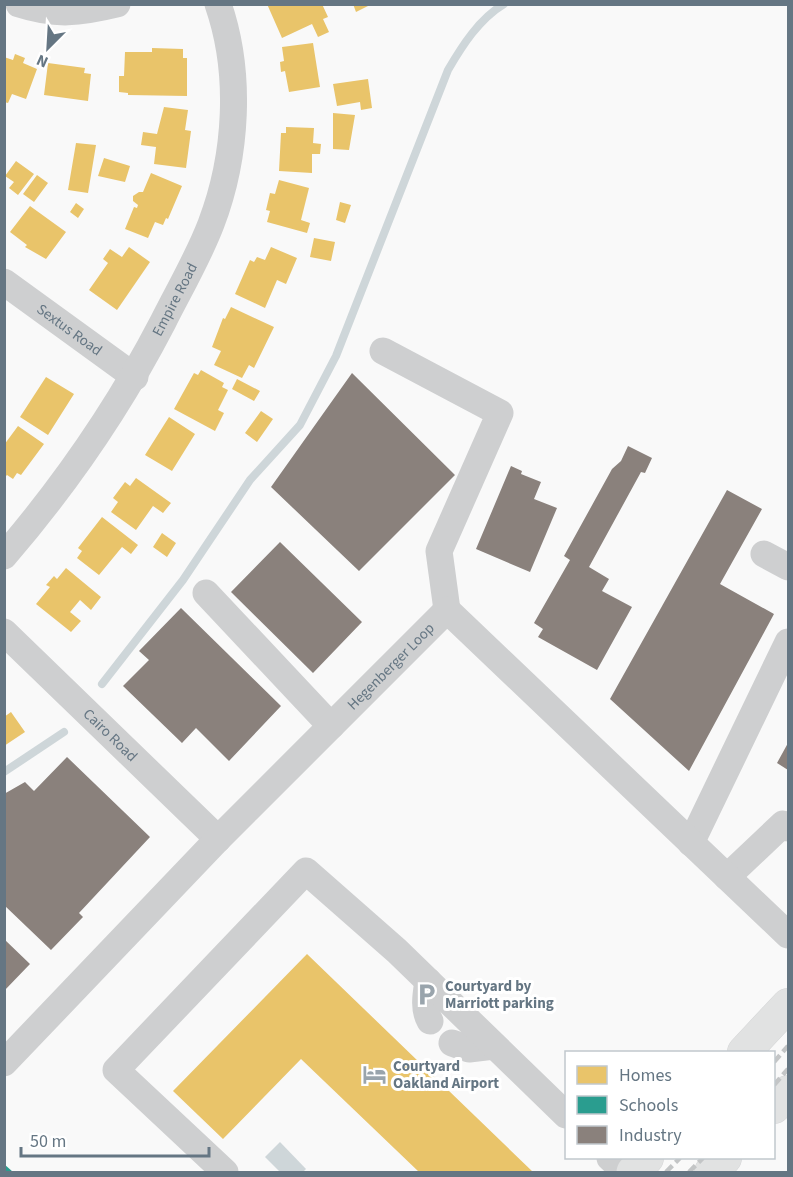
<svg xmlns="http://www.w3.org/2000/svg" width="793" height="1177" font-family="'Source Sans 3',sans-serif">
<rect width="100%" height="100%" fill="#f9f9f9"/>
<path fill="#ced6d9" d="M280 1142 306 1169 303 1172H280L265 1157Z"/>
<path fill="#e9c46a" d="M267 4H322L328 17 323 19 329 32 318 37 312 24 282 38Z
M353 4H372L356 12Z
M313 43 320 87 289 92 285 71 281 72 280 62 284 61 282 47Z
M152 48 183 49V58H187V96L128 95V93L119 92V76H124L125 52H152Z
M15 54 25 58 23 63 37 69 26 99 12 94 8 103 4 102V57L13 60Z
M48 63 85 68 84 73 91 74 88 101 44 95Z
M368 79 372 108 361 110 360 102 337 106 333 84Z
M164 107 188 110 185 130 191 131 186 168 154 164 156 147 141 145 143 132 157 134Z
M333 113 355 115 349 150 333 149Z
M286 127 314 128 313 143 321 144 320 154H312V173L279 171 281 133H286Z
M76 143 96 145 88 193 68 190Z
M104 158 130 166 125 182 98 176Z
M16 161 34 174 18 195 9 188 14 182 5 176Z
M151 173 182 186 168 219 166 218 163 225 155 222 148 238 125 229 134 207 137 208 138 205 133 201V196L139 192H143Z
M37 175 48 183 34 202 23 194Z
M279 180 309 188 301 220 310 223 307 233 267 222 270 211 266 210 270 193 275 194Z
M340 202 351 205 345 223 336 220Z
M76 203 84 209 78 218 70 212Z
M30 206 66 232 46 259 25 247 27 245 10 232Z
M314 238 335 242 331 261 310 257Z
M129 247 150 262 117 310 89 290 108 263 103 259 110 249 122 257Z
M271 247 297 258 286 284 277 280 265 308 235 294 250 260 254 262 257 257 265 260Z
M231 307 274 327 254 368 249 365 242 378 214 365 221 351 212 347 223 318 225 319Z
M201 370 224 383 222 387 228 390 218 410 224 413 215 431 174 409 194 373 198 375Z
M46 377 74 394 48 435 20 417Z
M237 379 260 391 254 401 232 389Z
M261 411 273 419 257 442 245 433Z
M169 417 195 434 172 471 145 455Z
M18 426 44 444 21 475 17 473 13 479 7 475 4 478V445Z
M136 478 171 503 163 513 153 506 136 530 111 512 118 502 113 498 125 482 130 486Z
M102 517 138 545 131 554 122 547 99 575 77 558 82 551 78 548Z
M162 533 176 543 167 557 153 547Z
M66 568 101 597 91 610 80 600 70 612 81 621 71 632 36 604 50 587 46 585 54 576 57 579Z
M11 712 25 732 4 746V717Z
M307 954 533 1172H419L301 1059 223 1139 173 1091Z"/>
<path fill="#2a9d8f" d="M4 1164 13 1172H4Z"/>
<path fill="#8a817c" d="M352 373 455 475 359 571 271 487Z
M628 446 652 458 645 473 641 472 589 567 609 579 602 591 632 607 597 670 538 637 543 629 534 623 570 560 564 556 612 469 621 461Z
M511 466 522 471 521 474 541 482 534 499 557 508 530 572 476 549Z
M727 490 762 509 720 584 774 614 689 771 610 699Z
M280 542 362 622 313 673 231 592Z
M181 608 281 706 229 761 196 728 182 743 123 686 149 660 139 651Z
M788 743V770L777 763Z
M67 757 150 837 79 913 83 917 51 950 4 905V794L25 782 34 791Z
M4 939 30 964 4 991Z"/>
<g fill="none" stroke-linecap="round" stroke-linejoin="round">
<path stroke="#ced6d9" stroke-width="8" d="M102 684 183 580 250 480 300 425 336 356 448 70C462 46 479 19 504 4
M4 772 64 732"/>
<defs>
<path id="major" d="M744 1052 788 1005
M774 1107 788 1092
M633 1172 647 1158
M711 1172 725 1158"/>
</defs>
<use href="#major" stroke="#d5d6d7" stroke-width="34"/>
<g stroke="#cecfd0" stroke-width="27">
<path d="M19 4C56 16 80 13 117 4"/>
<path id="s1" d="M4 282 135 377"/>
<path d="M383 351 500 413 439 551 447 610"/>
<path d="M764 554 788 567"/>
<path id="s2" d="M4 556C66 484 119 407 163 322 179 290 198 258 211 224 237 156 242 73 218 4"/>
<path d="M206 593 331 726"/>
<path id="s3" d="M4 632 218 839"/>
<path d="M691 843 788 642"/>
<path d="M727 877 783 824 788 828"/>
<path d="M428 981C426 994 423 1009 430 1021"/>
<path d="M452 1043 469 1049 494 1046"/>
<path id="s4" d="M4 1063 218 839 447 610 788 935"/>
<path d="M610 1158 625 1172"/>
<path d="M225 1172 116 1070 306 871 397 951 566 1115"/>
</g>
<use href="#major" stroke="#e1e2e2" stroke-width="33"/>
<path stroke="#c3c5c6" stroke-width="4.5" stroke-dasharray="9 4.5" stroke-linecap="butt" d="M774 1062 788 1046
M774 1085 788 1069
M666 1172 680 1158
M689 1172 703 1158"/>
</g>
<defs>
<symbol id="parking-bare" viewBox="-9 -9 18 18"><path d="M-3.5-5.5H1a3.5 3.5 0 0 1 0 7H-1V5.5H-3.5ZM-1-3.4V-.6H.8a1.4 1.4 0 0 0 0-2.8Z" fill="#99a4ac" stroke="#fff" stroke-width="2.5" paint-order="stroke"/></symbol>
<symbol id="hotel-bare" viewBox="-9 -9 18 18"><path d="M-6-4.5h1.5V1H6V5H4.5V3h-9V5H-6ZM-4 0a1.8 1.8 0 1 1 3.6 0ZM.5 0V-2.5h3Q6-2.5 6 0Z" fill="#99a4ac" stroke="#fff" stroke-width="2.5" paint-order="stroke"/></symbol>
</defs>
<g fill-rule="evenodd">
<use href="#parking-bare" x="410" y="978" width="33" height="33"/>
<use href="#hotel-bare" x="358" y="1058" width="33" height="33"/>
</g>
<g text-anchor="middle" stroke-width="6" stroke-linejoin="round" paint-order="stroke">
<g font-size="15" fill="#657683" stroke="#fff">
<text dy="5" stroke="none"><textPath href="#s2" startOffset="309">Empire Road</textPath></text>
<text dy="5" stroke="none"><textPath href="#s1" startOffset="81">Sextus Road</textPath></text>
<text dy="5" stroke="none"><textPath href="#s4" startOffset="554">Hegenberger Loop</textPath></text>
<text dy="5" stroke="none"><textPath href="#s3" startOffset="148">Cairo Road</textPath></text>
</g>
<g font-size="15" font-weight="bold" fill="#657683" stroke="#fff" text-anchor="start">
<text x="445" y="991">Courtyard by<tspan x="445" dy="17">Marriott parking</tspan></text>
<text x="393" y="1071">Courtyard<tspan x="393" dy="17">Oakland Airport</tspan></text>
</g>
</g>
<rect width="793" height="1177" fill="none" stroke="#657683" stroke-width="12"/>
<rect x="565" y="1051" width="210" height="108" fill="#ffffff" stroke="#c1c8cd" stroke-width="1.5"/>
<rect x="577" y="1066" width="30" height="18" fill="#e9c46a" stroke="#c1c8cd" stroke-width="1.5"/>
<text x="619" y="1081" font-size="18" fill="#657683">Homes</text>
<rect x="577" y="1096" width="30" height="18" fill="#2a9d8f" stroke="#c1c8cd" stroke-width="1.5"/>
<text x="619" y="1111" font-size="18" fill="#657683">Schools</text>
<rect x="577" y="1126" width="30" height="18" fill="#8a817c" stroke="#c1c8cd" stroke-width="1.5"/>
<text x="619" y="1141" font-size="18" fill="#657683">Industry</text>
<g transform="translate(48 48) rotate(204)" stroke="#ffffff" stroke-width="4.5" paint-order="stroke">
<path d="M0-4.5L10 22L0 15L-10 22Z" fill="#657683"/>
<text y="-9" font-size="16" font-weight="bold" text-anchor="middle" fill="#657683">N</text>
</g>
<path d="M21 1147v9h188v-9" fill="none" stroke="#657683" stroke-width="3"/>
<text x="30" y="1147" font-size="18" fill="#657683" stroke="#ffffff" stroke-width="4.5" paint-order="stroke">50 m</text>
</svg>
